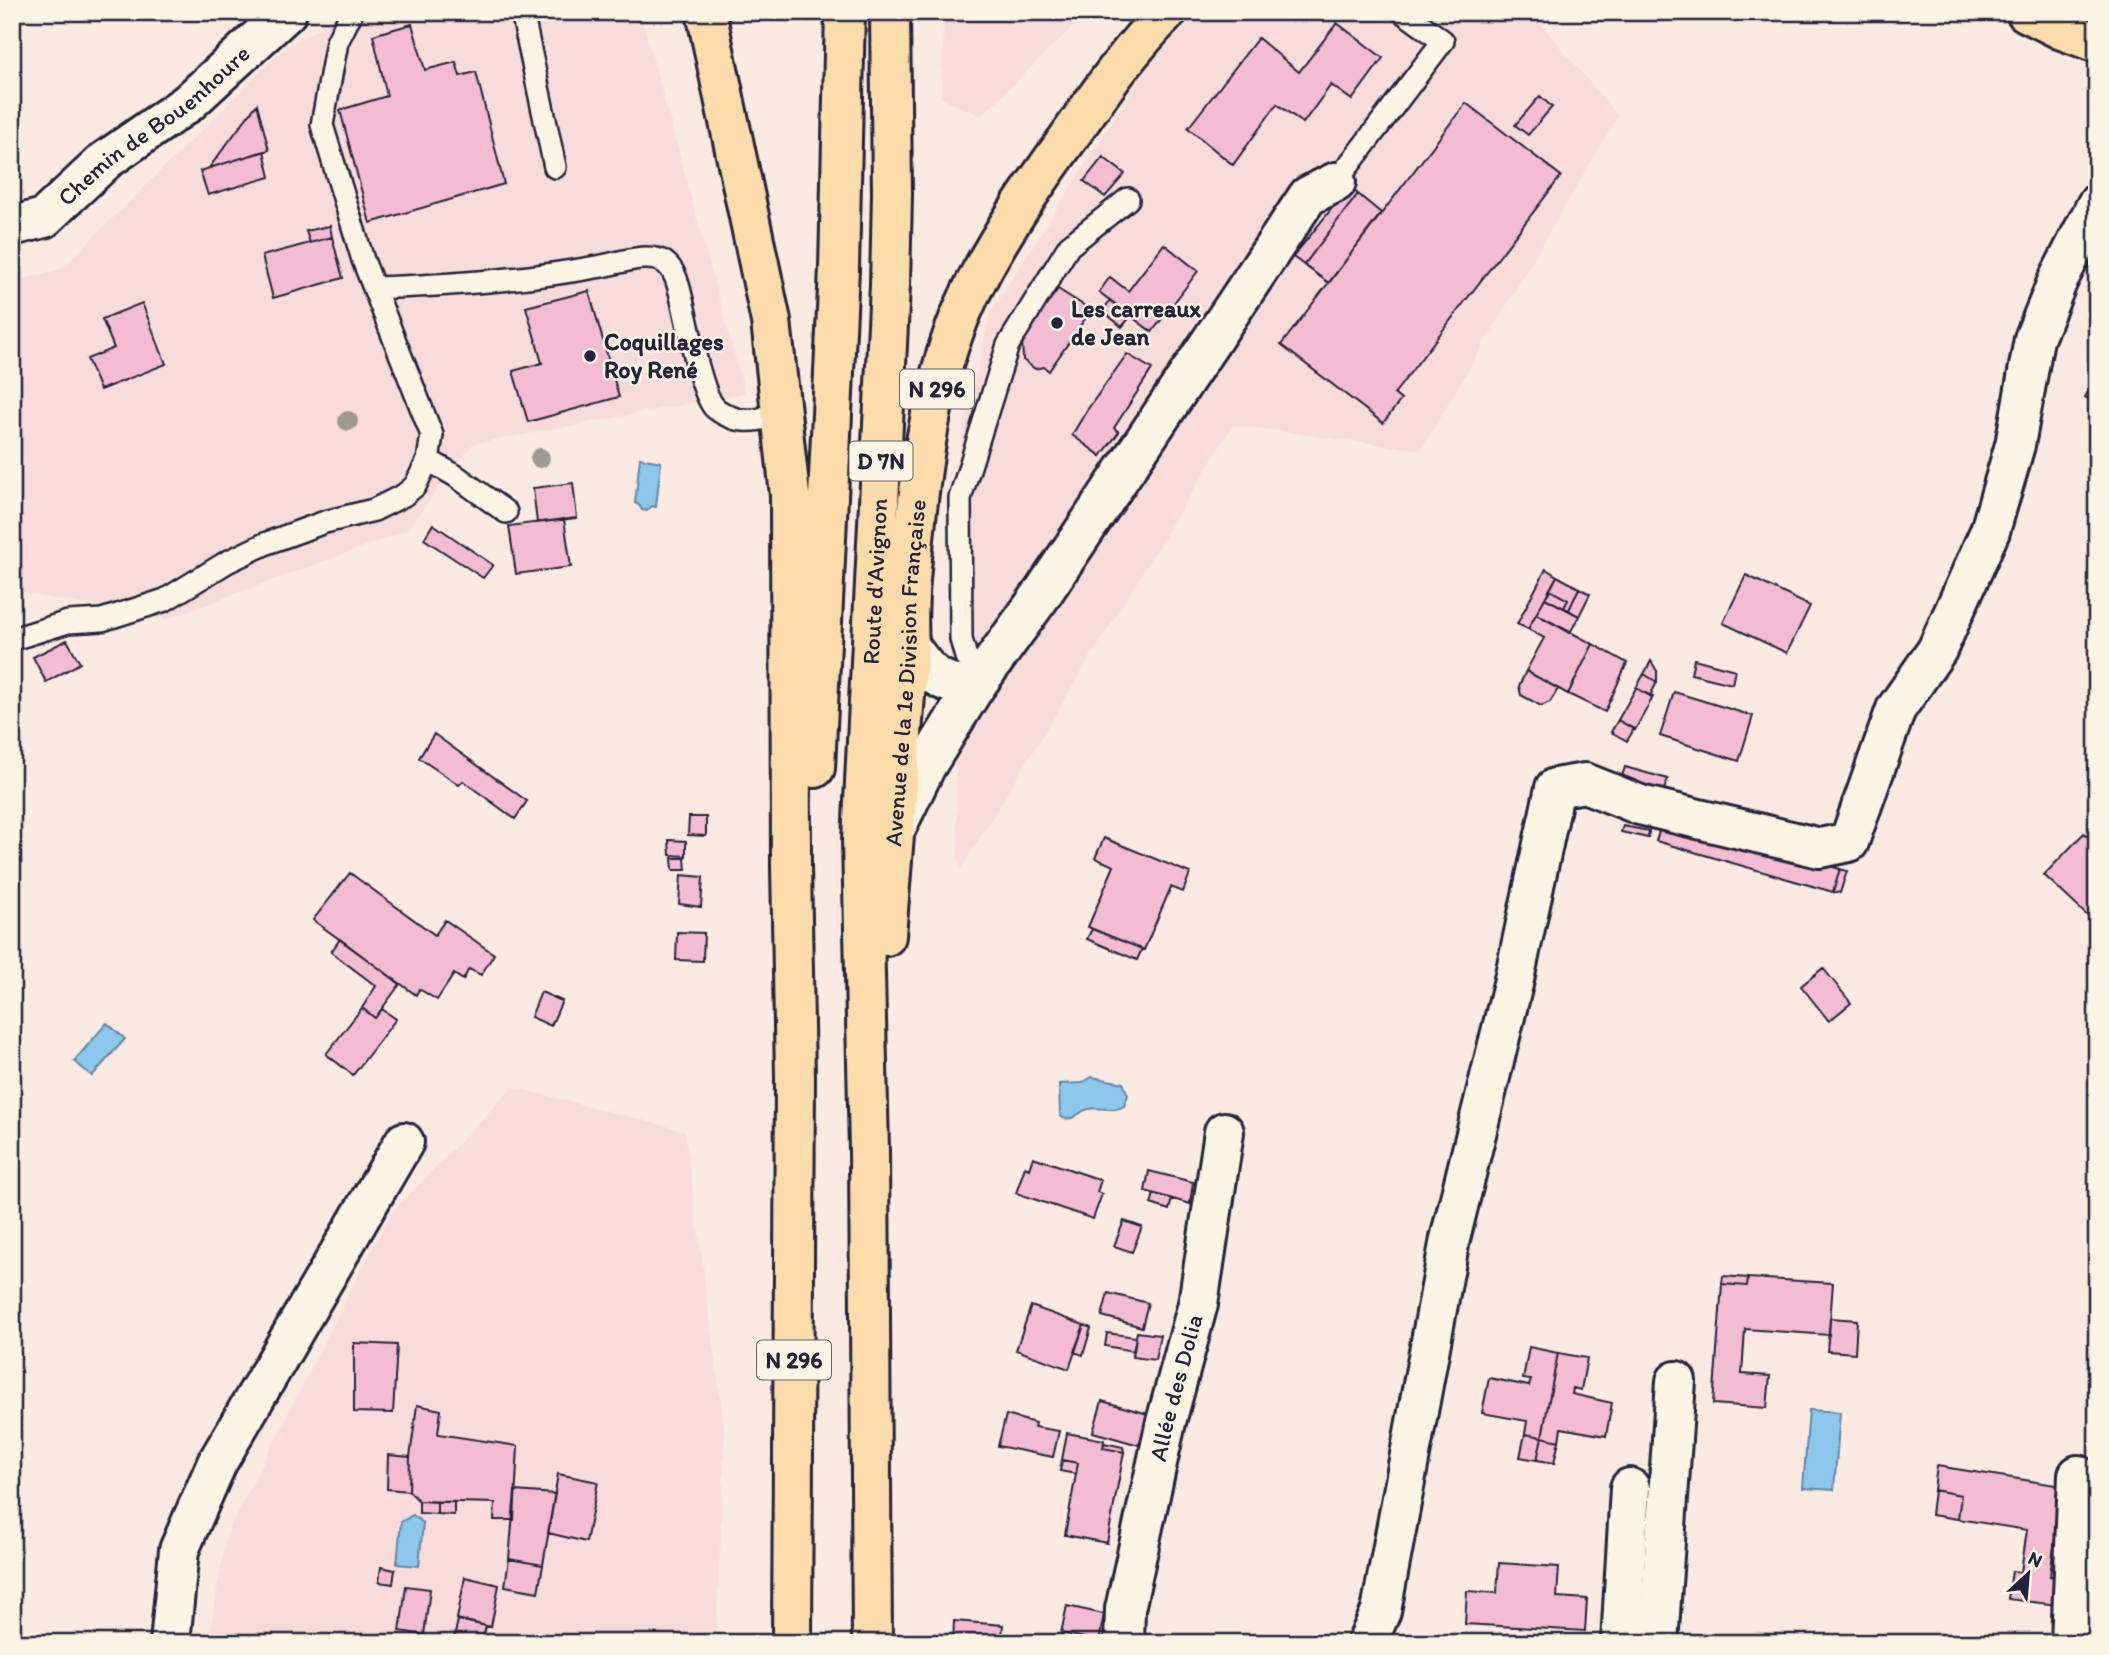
<svg xmlns="http://www.w3.org/2000/svg" width="2109" height="1655" font-family="Itim,sans-serif">
<rect width="100%" height="100%" fill="#faeae1"/>
<filter id="ink" filterUnits="userSpaceOnUse"><feTurbulence type="fractalNoise" baseFrequency=".0143" numOctaves="2"/><feDisplacementMap in="SourceGraphic" scale="14" xChannelSelector="R" yChannelSelector="G"/><feConvolveMatrix kernelMatrix="1 2 1 2 8 2 1 2 1" color-interpolation-filters="sRGB"/></filter>
<g filter="url(#ink)">
<path fill="#f8dcdc" d="M346 12H640L745 393 473 444 406 531 167 619 12 591V282L61 269 286 47Z
M944 12H1088L981 116 941 98Z
M1201 12H1531L1618 116 1421 450 1233 425 959 872 946 511 990 313 1149 64Z
M513 1087 685 1131 725 1434 716 1643H208L227 1533 390 1214Z"/>
<path fill="#8cc8ec" stroke="#6286a5" stroke-width="2" d="M640 458 661 462 656 507 652 506 647 511 642 510 639 505 635 503Z
M107 1023 125 1039 92 1076 74 1061Z
M1092 1077 1123 1083 1128 1095 1124 1106C1113 1113 1101 1106 1089 1109 1078 1111 1076 1121 1063 1118L1060 1115 1059 1084 1082 1083Z
M1809 1410 1840 1412 1834 1490 1803 1488Z
M413 1515 423 1523 419 1566 397 1564 401 1522Z"/>
<path fill="#f4bcd2" stroke="#22223b" stroke-width="2" d="M1337 23 1383 58 1352 100 1331 85 1303 123 1277 104 1233 165 1188 128 1258 38 1299 72Z
M412 24 425 70 456 62 460 76 476 72 504 184 370 223 340 110 387 96 373 35Z
M1540 96 1552 107 1528 135 1515 125Z
M1466 103 1561 176 1394 394 1401 400 1383 423 1281 345Z
M257 104 269 150 209 168Z
M264 151 270 177 208 195 200 171Z
M1103 157 1125 174 1105 197 1084 181Z
M1349 187 1358 194 1304 265 1293 257Z
M1358 194 1381 213 1329 283 1304 265Z
M330 226 332 237 310 243 306 231Z
M332 237 343 278 273 298 262 256Z
M1164 244 1198 271 1152 332 1099 292 1110 277 1128 291Z
M1058 289 1091 310 1049 371 1044 367 1035 369 1023 360 1022 338Z
M589 291 619 397 528 422 513 371 542 363 526 307Z
M1110 300 1131 316 1122 327 1103 311Z
M142 303 166 364 100 390 87 359 114 348 102 319Z
M1127 354 1152 369 1114 428 1119 432 1101 456 1072 435 1087 410Z
M2097 378V403L2085 397Z
M573 483 577 518 537 523 533 488Z
M564 519 571 567 516 574 509 526Z
M433 524 493 565 483 578 424 539Z
M1546 569 1557 576 1528 629 1517 624Z
M1746 575 1810 606 1787 653 1723 623Z
M1557 576 1579 588 1569 610 1564 608 1568 600 1550 590Z
M1579 588 1590 594 1579 616 1569 610Z
M1550 590 1568 600 1564 608 1545 598Z
M1545 598 1579 616 1570 633 1536 614Z
M1536 614 1593 644 1568 694 1526 671 1544 638 1528 629Z
M67 640 80 663 46 682 33 657Z
M1593 644 1627 663 1605 712 1568 694Z
M1694 659 1735 670 1732 684 1691 674Z
M1651 661 1657 671V682L1644 674Z
M1526 671 1558 689 1550 702 1541 706 1521 695 1519 686Z
M1644 674 1657 682 1650 696 1636 688Z
M1636 688 1653 697 1635 730 1618 720Z
M1674 692 1753 716 1739 761 1660 736Z
M1618 720 1634 729 1627 741 1611 732Z
M434 734 527 801 515 819 463 781 459 785 419 758Z
M1625 767 1668 779 1663 792 1620 782Z
M689 817H706V836L688 835Z
M1663 819 1840 869 1833 892 1656 841Z
M1623 826 1649 831 1648 838 1621 832Z
M2084 833 2097 844V925L2044 875Z
M1104 838 1190 873 1183 892 1171 887 1144 950 1088 927 1114 866 1095 858Z
M669 840 686 841V856L670 855Z
M672 858H685L686 870H673Z
M1840 869 1847 871 1840 893 1833 892Z
M350 873 435 935 445 920 494 954 481 975 469 969 463 980 454 974 437 1000 419 989 416 995 313 920Z
M681 875 703 877 701 907 679 904Z
M1092 929 1142 949 1137 960 1087 939Z
M677 932 704 933 703 961 676 960Z
M340 939 400 984 375 1018 362 1008 376 986 331 952Z
M1823 968 1851 1003 1829 1021 1801 986Z
M541 992 562 1001 551 1026 531 1017Z
M362 1008 375 1018 382 1009 396 1019 353 1075 326 1054Z
M1033 1157 1101 1180 1097 1192 1102 1194 1093 1219 1016 1193 1025 1167 1029 1169Z
M1149 1171 1193 1182 1190 1204 1145 1191Z
M1154 1194 1172 1199 1169 1210 1151 1204Z
M1124 1221 1142 1227 1132 1252 1114 1246Z
M1723 1276 1748 1278 1747 1286 1722 1284Z
M1748 1278 1833 1283 1829 1335 1745 1329 1742 1374 1770 1376 1767 1408 1713 1404 1722 1284 1747 1286Z
M1108 1293 1148 1303 1142 1327 1102 1316Z
M1031 1306 1084 1325 1069 1369 1016 1350Z
M1830 1318 1857 1320 1855 1353 1827 1351Z
M1084 1325 1091 1328 1083 1355 1074 1352Z
M1137 1332 1160 1335 1155 1360 1132 1357Z
M1107 1333 1136 1337 1134 1351 1105 1346Z
M354 1343 397 1345 393 1413 354 1412Z
M1529 1347 1558 1353 1542 1437 1525 1434 1527 1421 1482 1413 1489 1378 1529 1386 1531 1380 1523 1379Z
M1558 1353 1587 1358 1581 1390 1573 1388 1572 1394 1612 1403 1606 1436 1561 1428 1559 1441 1542 1437Z
M1102 1401 1148 1414 1139 1445 1093 1432Z
M417 1405 441 1410 438 1434 518 1446 514 1520H494L495 1503 419 1501 409 1491 410 1457Z
M1006 1415 1035 1423 1034 1427 1059 1431 1053 1457 998 1446Z
M1067 1433 1104 1440 1103 1448 1124 1452 1107 1543 1065 1535 1078 1463 1062 1460Z
M1525 1434 1542 1437 1537 1460 1520 1457Z
M1542 1437 1559 1441 1554 1463 1537 1460Z
M1104 1443 1123 1447 1124 1452 1103 1448Z
M388 1455 410 1457 409 1491 387 1489Z
M1062 1460 1078 1463 1076 1474 1060 1471Z
M1937 1466 2062 1486 2050 1576 2060 1577 2057 1605 2008 1599 2012 1571 2021 1572 2027 1530 1958 1519 1961 1495 1934 1490Z
M558 1474 598 1482 586 1542 548 1533Z
M1934 1490 1961 1495 1958 1519 1931 1515Z
M515 1491 555 1494 543 1565 509 1559Z
M419 1501 437 1502V1514L419 1513Z
M437 1502H454V1515L437 1514Z
M509 1559 543 1565 538 1592 505 1586Z
M1499 1563 1559 1567 1557 1597 1587 1599 1585 1631 1465 1624 1467 1591 1497 1593Z
M381 1567 395 1570 393 1584 379 1582Z
M465 1577 499 1585 491 1627 457 1619Z
M406 1586 430 1589 424 1635 400 1631Z
M1067 1606 1104 1614 1099 1641 1061 1633Z
M458 1620 486 1626 482 1643H453Z
M954 1621 1003 1625 1002 1638 1021 1640V1643H953Z"/>
<g fill="none" stroke-linecap="round" stroke-linejoin="round">
<defs>
<path id="service" d="M522 12 555 167
M1336 182 1443 41 1403 12
M374 288C451 285 526 280 602 266 619 263 648 252 664 262 676 270 679 288 682 300 688 323 700 391 714 407 720 413 735 420 743 420 760 421 768 419 780 405
M428 460 456 476 506 512
M13 639 68 622 102 620 165 600 227 562 267 543 325 522 374 510 404 495 415 486 428 460 432 435 363 260 322 125 337 42 352 12
M984 673 966 657 961 639 960 498 1008 345 1069 246 1128 199"/>
<g id="minor">
<path id="s1" d="M12 226 44 218 106 160 188 103 287 12"/>
<path d="M909 645C930 676 937 682 974 688"/>
<path d="M895 830 926 766 974 688 1042 594 1308 196 1336 182"/>
<path d="M170 1643 179 1550 217 1463 404 1142"/>
<path id="s2" d="M1124 1643 1125 1609 1166 1422 1198 1304 1224 1132"/>
<path d="M1367 1643 1381 1611 1450 1239 1513 984 1555 788 1585 783 1640 805 1820 848 1849 842 1896 709 1937 650 1990 531 2015 445 2034 339 2058 280 2097 204"/>
<path d="M1621 1643 1630 1488"/>
<path d="M1658 1643 1676 1381"/>
<path d="M2071 1643 2078 1475"/>
</g>
<path id="primary" d="M839 268 845 12"/>
<g id="trunk">
<path d="M706 12 771 321 790 495 791 867 795 1077 792 1643"/>
<path d="M2026 12 2062 30 2097 43"/>
<path d="M815 768 839 268"/>
<path id="s3" d="M886 936 909 645C906 602 912 561 916 519 924 442 936 364 970 294 997 238 1033 187 1069 137 1099 94 1130 49 1167 12"/>
<path id="s4" d="M872 1643 869 1151 862 841 890 285 892 194 890 12"/>
</g>
</defs>
<use href="#service" stroke="#22223b" stroke-width="26"/>
<use href="#minor" stroke="#22223b" stroke-width="44"/>
<use href="#primary" stroke="#22223b" stroke-width="44"/>
<use href="#trunk" stroke="#22223b" stroke-width="44"/>
<use href="#service" stroke="#fcf5e5" stroke-width="21"/>
<use href="#minor" stroke="#fcf5e5" stroke-width="38"/>
<use href="#primary" stroke="#fddcac" stroke-width="38"/>
<use href="#trunk" stroke="#fddcac" stroke-width="38"/>
</g>
<g fill="#9e9992">
<circle cx="348" cy="421" r="10"/>
<circle cx="540" cy="458" r="10"/>
</g>
</g>
<g fill="#22223b" stroke="#fcf5e5" stroke-width="2.5">
<circle cx="1057" cy="323" r="7"/>
<circle cx="590" cy="356" r="7"/>
</g>
<g text-anchor="middle" stroke-width="5" stroke-linejoin="round" paint-order="stroke">
<g fill="#fcf5e5" stroke="#63616e" stroke-width="2">
<rect x="900" y="369.5" width="74" height="39" rx="5"/>
<rect x="849.5" y="441.5" width="63" height="39" rx="5"/>
<rect x="757" y="1340.5" width="74" height="39" rx="5"/>
</g>
<g font-size="23" font-weight="bold" fill="#22223b">
<text x="937" y="397">N 296</text>
<text x="881" y="469">D 7N</text>
<text x="794" y="1368">N 296</text>
</g>
<g font-size="24" fill="#22223b" stroke="#fcf5e5">
<text dy="8" stroke="none"><textPath href="#s1" startOffset="177">Chemin de Bouenhoure</textPath></text>
<text dy="8" stroke="none"><textPath href="#s4" startOffset="1062">Route d'Avignon</textPath></text>
<text dy="8" stroke="none"><textPath href="#s3" startOffset="264">Avenue de la 1e Division Française</textPath></text>
<text dy="8" stroke="none"><textPath href="#s2" startOffset="261">Allée des Dolia</textPath></text>
</g>
<g font-size="24" font-weight="bold" fill="#22223b" stroke="#fcf5e5" text-anchor="start">
<text x="1071" y="317">Les carreaux<tspan x="1071" dy="28">de Jean</tspan></text>
<text x="604" y="350">Coquillages<tspan x="604" dy="28">Roy René</tspan></text>
</g>
</g>
<rect width="2109" height="1655" fill="none" stroke="#fcf5e5" stroke-width="42"/>
<rect x="21" y="21" width="2067" height="1613" fill="none" stroke="#22223b" stroke-width="2.5" filter="url(#ink)"/>
<g transform="translate(2028 1574) rotate(26)" stroke="#fcf5e5" stroke-width="5" paint-order="stroke">
<path d="M0-5L12 26L0 18L-12 26Z" fill="#22223b"/>
<text y="-10" font-size="19" font-weight="bold" text-anchor="middle" fill="#22223b">N</text>
</g>
</svg>
